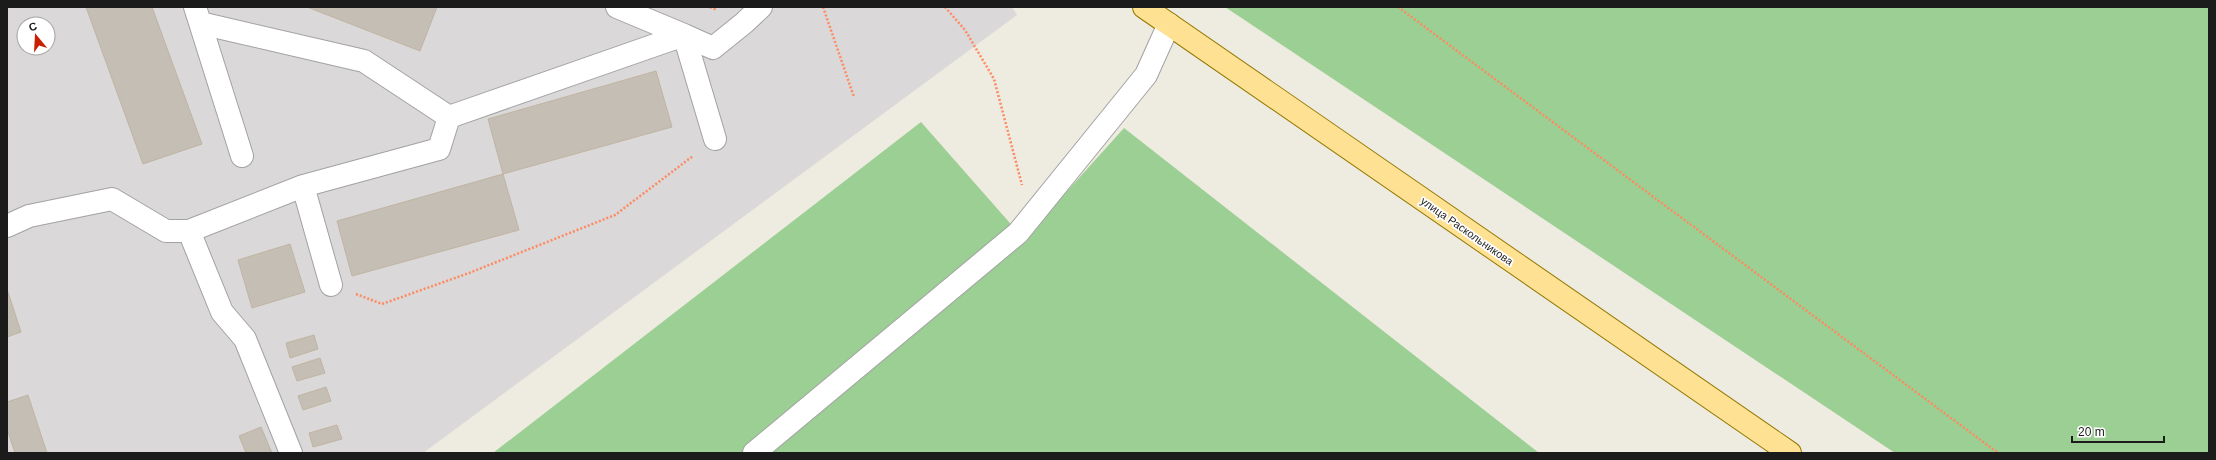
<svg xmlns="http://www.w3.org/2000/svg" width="2216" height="460" font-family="Arial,sans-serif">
<rect width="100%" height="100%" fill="#eeebe0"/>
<path fill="#dad8d8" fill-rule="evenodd" d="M7 7H1012L1017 15 423 453H7ZM24 24H48V48H24Z"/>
<path fill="#9bcf93" d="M1225 7H2209V453H1895Z
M921 122 1024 239 1124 128 1539 453H493Z"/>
<path fill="#c5beb4" stroke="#c0b4a2" d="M86 7H152L202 144 143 164Z
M307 7H437L420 51Z
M656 71 672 127 503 174 488 119Z
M503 174 519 230 352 276 337 221Z
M290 244 305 292 252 308 238 260Z
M7 289 21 332 7 337Z
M314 335 318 349 290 358 286 343Z
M320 358 325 373 297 381 292 367Z
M326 387 331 401 303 410 298 396Z
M28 395 47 453H15L7 429V402Z
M337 425 342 439 313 447 309 433Z
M261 427 272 453H246L239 436Z"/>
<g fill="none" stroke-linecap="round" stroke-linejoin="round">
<defs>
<path id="minor" d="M195 7 242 156
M617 7 684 35 715 139
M200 23 364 61 449 117
M303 186 331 285
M7 226 29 216 112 199 166 231H189L303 186 439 149 449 117 684 35 713 48 744 23 761 7
M189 231 222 312 245 339 291 453
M754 453 1018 233 1146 75 1169 24"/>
<path id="major" d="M1144 7 1790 453"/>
</defs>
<use href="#minor" stroke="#a2a2a2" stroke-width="24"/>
<use href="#major" stroke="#937900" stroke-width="24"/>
<path stroke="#ff8960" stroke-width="2.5" stroke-dasharray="2 2" stroke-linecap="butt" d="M710 7 717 10
M823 7 854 97
M945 7 965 30 994 79 1022 185
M1398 7 1998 453
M356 294 382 304 469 273 615 215 693 156"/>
<use href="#minor" stroke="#fff" stroke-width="22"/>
<use href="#major" stroke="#ffe194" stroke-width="22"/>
</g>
<g text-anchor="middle" stroke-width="3.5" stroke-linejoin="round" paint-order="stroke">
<g font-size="11" fill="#1b1b1b" stroke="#fff">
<text transform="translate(1467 231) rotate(35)" y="4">улица Раскольникова</text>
</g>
</g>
<rect width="2216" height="460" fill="none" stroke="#1b1b1b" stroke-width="16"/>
<g transform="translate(36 36) rotate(342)"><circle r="19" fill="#ffffff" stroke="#a4a4a4"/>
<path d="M0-3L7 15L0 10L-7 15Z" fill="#c71f00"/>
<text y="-6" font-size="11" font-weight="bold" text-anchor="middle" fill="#1b1b1b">С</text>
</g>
<path d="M2072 436v6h92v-6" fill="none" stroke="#1b1b1b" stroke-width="2"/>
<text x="2078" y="436" font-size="12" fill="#1b1b1b" stroke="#ffffff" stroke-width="3" paint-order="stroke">20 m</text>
</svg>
